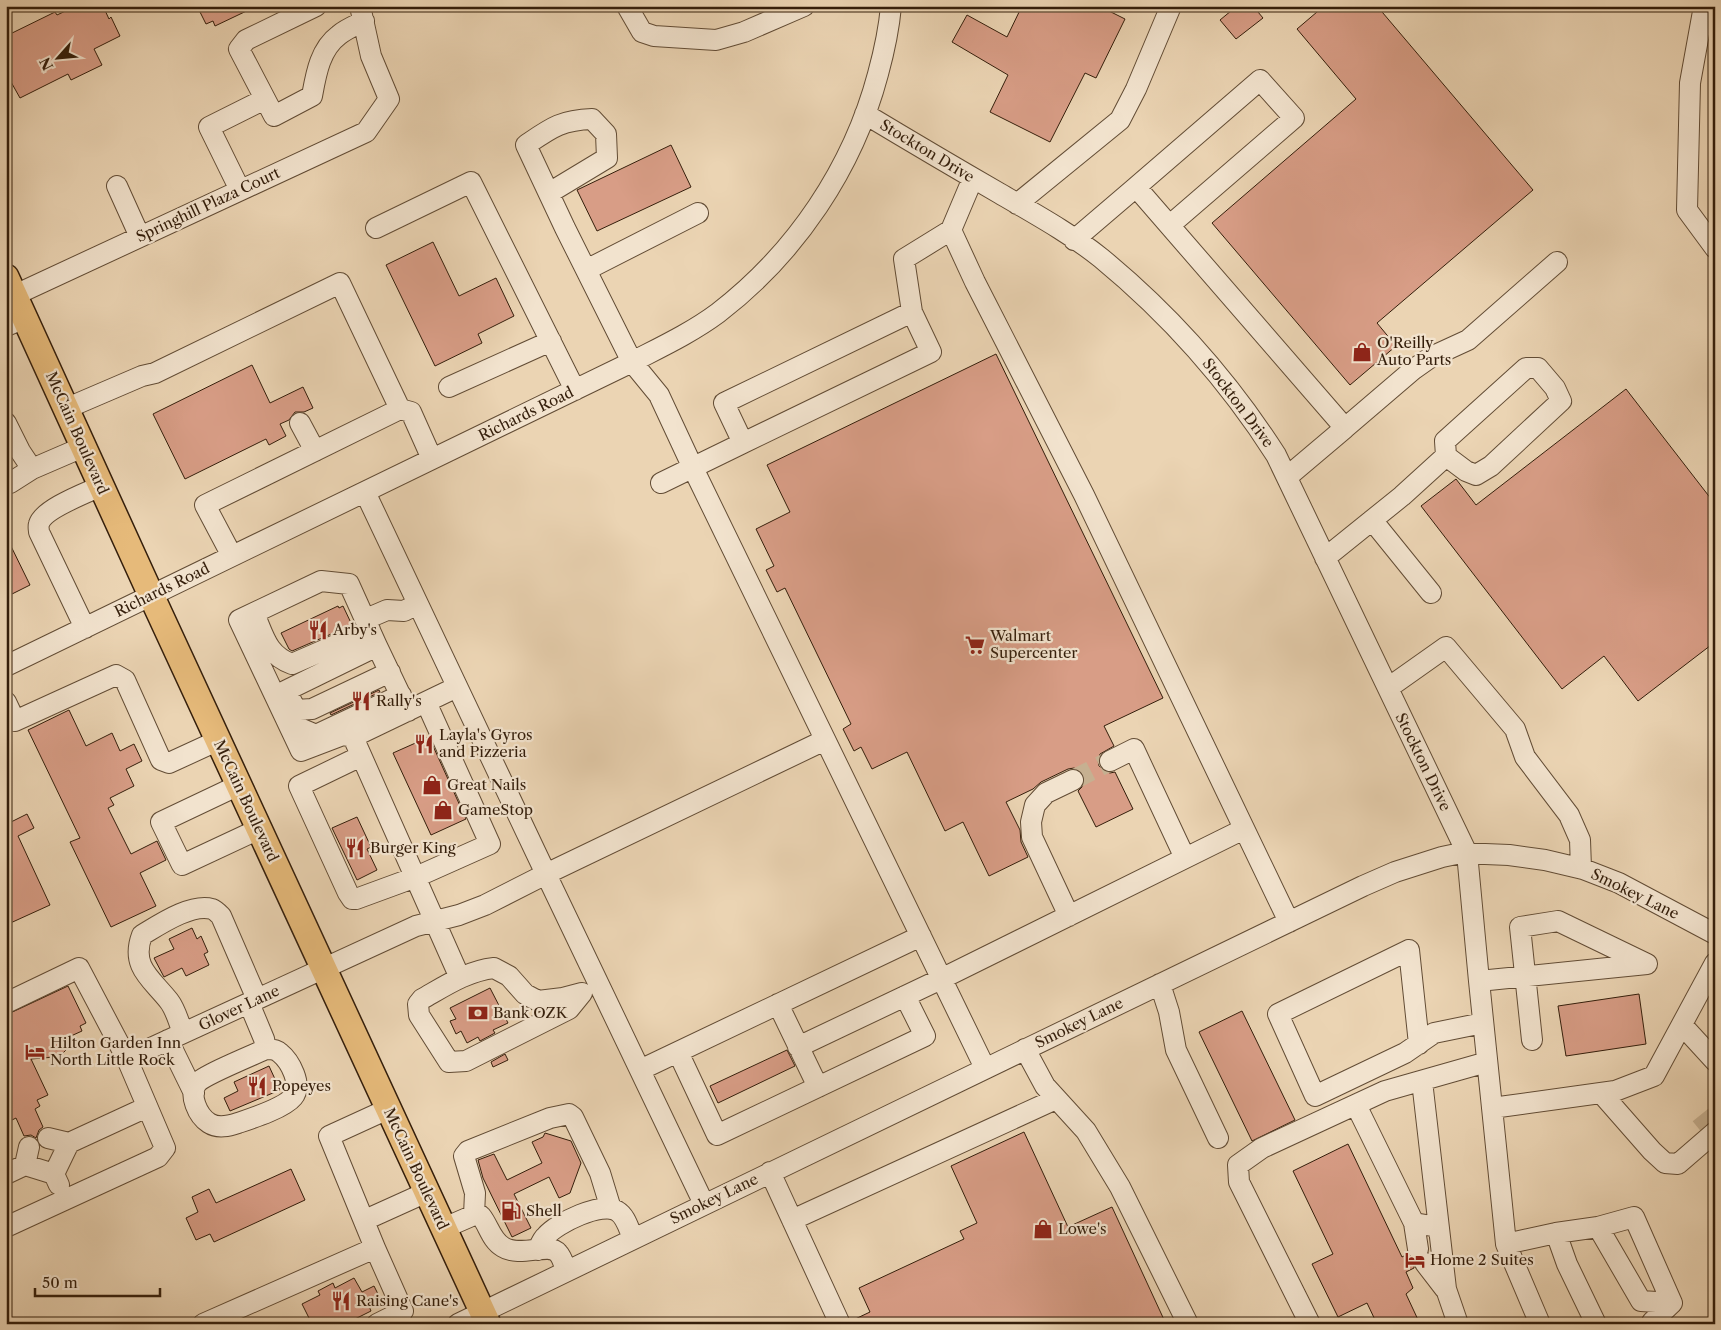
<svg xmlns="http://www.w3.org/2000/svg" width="1721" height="1330" font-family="'Libre Caslon Text',serif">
<rect width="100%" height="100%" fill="#ebd4b3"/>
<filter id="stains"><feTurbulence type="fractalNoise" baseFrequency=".004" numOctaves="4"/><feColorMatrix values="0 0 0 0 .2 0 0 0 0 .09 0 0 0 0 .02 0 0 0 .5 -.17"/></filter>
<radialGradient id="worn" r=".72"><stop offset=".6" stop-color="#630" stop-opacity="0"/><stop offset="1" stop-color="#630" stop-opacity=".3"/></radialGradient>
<path fill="#d89d86" stroke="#341e0b" d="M76 6H103L109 19 111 17 120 36 94 49 102 65 71 80 68 74 20 98 6 73V36L55 12 57 15Z
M197 6H257L215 26 213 21 206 24Z
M1022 6H1099L1125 19 1096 78 1085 73 1050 142 990 112 1008 75 952 42 967 15 1007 37Z
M1237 6H1253L1263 18 1236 39 1220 20Z
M1324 6H1377L1533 190 1377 323 1396 346 1350 385 1212 223 1356 99 1297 29Z
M671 145 691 187 597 231 577 190Z
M433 242 459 296 496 278 514 316 478 334 482 343 435 366 386 265Z
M996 354 1163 698 1104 726 1114 746 1100 754 1098 760 1099 766 1104 771 1110 773 1115 772 1133 809 1096 827 1078 791 1082 787 1085 781 1083 774 1079 770 1074 768 1068 769 1041 782 1033 789 1006 802 1020 830 1021 842 1028 857 989 876 963 822 945 831 907 752 872 769 861 747 854 751 843 729 851 724 785 588 777 592 766 570 774 566 756 529 790 512 767 465Z
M252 365 270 403 303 387 313 408 304 412H295L289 420 280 424 286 436 269 445 266 439 185 479 153 414Z
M1626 389 1715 504V642L1638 701 1604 656 1562 689 1421 506 1456 479 1476 505Z
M6 536 30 585 6 597Z
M338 606 339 608 343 606 352 625 292 651 289 649 281 633Z
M379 690 380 692 331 715 330 713Z
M69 710 86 746 112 733 120 751 134 744 142 761 126 769 134 786 110 798 114 805 108 808 131 854 157 841 166 860 140 873 156 906 111 927 70 842 80 838 28 730Z
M429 737 466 819 431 835 393 753Z
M6 811 11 822 27 814 34 828 18 836 50 905 6 925Z
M357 817 371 847 367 849 377 870 357 880 332 828Z
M192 928 197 939 201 936 208 952 204 954 209 965 186 976 182 968 164 977 154 958 174 949 169 939Z
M68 986 86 1023 80 1026 82 1031 62 1040 67 1049 62 1054 55 1057 31 1059 48 1095 37 1100 40 1106 35 1109 43 1127 39 1130 36 1138 31 1135 24 1136 16 1118 10 1121 6 1114V1015Z
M490 988 508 1023 493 1030 495 1033 480 1041 478 1037 467 1043 461 1031 456 1034 450 1021 456 1019 450 1008Z
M1639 994 1646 1044 1566 1056 1558 1006Z
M1242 1011 1295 1120 1252 1141 1199 1032Z
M787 1050 795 1066 718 1103 710 1086Z
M505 1054 508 1060 493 1067 491 1062Z
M269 1066 280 1090 230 1111 224 1098 238 1091 234 1082Z
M1024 1132 1068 1227 1112 1207 1166 1324H852L851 1321 870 1312 859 1288 964 1239 960 1231 977 1223 951 1166Z
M545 1133 571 1141 581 1163 570 1193 559 1198 549 1177 514 1194 531 1228 512 1237 483 1178 478 1160 494 1154 507 1180 542 1163 532 1142 543 1137Z
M1348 1144 1402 1257 1408 1254 1414 1260V1268L1406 1272 1413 1288 1406 1294 1420 1324H1377L1367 1303 1338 1317 1312 1264 1333 1254 1293 1171Z
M291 1169 305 1200 214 1242 210 1234 196 1240 186 1218 198 1212 192 1197 209 1189 216 1203Z
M354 1278 362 1292 374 1286 380 1298 368 1304 371 1311 345 1324H312L302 1304 320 1295 318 1291 333 1283 335 1288Z"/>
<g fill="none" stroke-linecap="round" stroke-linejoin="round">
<path stroke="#c6b091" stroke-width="20" stroke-dasharray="20 10" stroke-linecap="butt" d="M1073 780 1110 761
M1699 1129 1715 1116"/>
<defs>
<path id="minor" d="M316 6 246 40 239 49 274 116 312 96C316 74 320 49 339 35 346 29 356 25 364 21
M627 6 642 32 654 36 716 40 744 32 804 6
M1704 6 1690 83 1687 210 1715 248
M865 114C910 141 954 167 999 193 1033 213 1070 233 1101 258 1169 314 1228 380 1276 455L1467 853 1479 981 1506 1244 1540 1324
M973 178 951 230 975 282 1084 495 1289 922
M117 186 140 237
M1136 187 1260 80 1294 118 1170 225
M240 190 209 127 265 99
M549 193 607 158 606 134 592 119C561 120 551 128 526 145L565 228 632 362 659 395 693 468 985 1068
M1017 204 1120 120 1136 89 1171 6
M376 228 471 182 575 390
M1074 240 1136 187 1345 428 1287 477
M586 270 698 213
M15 295 366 132 389 99 371 56 360 6
M6 326 25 318
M449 387 551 341
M65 409 142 376 155 373 340 283 400 409 205 505 232 556
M400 409 411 412 432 459
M6 423 20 451 32 469 83 447
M300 423 315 451
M1345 428 1414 369 1431 357 1468 340 1557 262
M743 443 931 352 912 312
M6 482 10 483 32 469
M661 483 743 443 724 403 912 312 904 259 951 230
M1372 520 1431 593
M1325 558 1402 496 1446 456 1445 441 1526 368H1538L1555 388 1561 401 1491 466 1476 475 1466 471 1446 456
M254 613C264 636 267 655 292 664L370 630
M366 619 387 610 404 611 418 604
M85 628 39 532C39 530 38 527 39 524 43 509 86 493 101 486
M6 666 632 362C661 347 691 333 718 313 796 253 853 168 878 74 884 52 889 29 891 6
M457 687 353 737 460 978
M1388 688 1446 647 1515 729 1525 757 1569 815 1580 840 1581 868
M288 694 296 710 312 709 390 672
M275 696 377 646 408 711
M6 702 15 721 116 675 125 680 161 760 169 763 219 740
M290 714 297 727 316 735 401 695
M353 737 343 735 301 751 239 620 321 581 349 584 377 646
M361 756 299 786 348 893 352 899H356L416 877 490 844 426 702
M1110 761 1134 749 1185 858
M239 785 161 822 182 865 259 829
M1069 916 1032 837 1031 822 1035 805 1046 793 1073 780
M494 968 509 976 525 994 538 1001 563 998 582 993 569 1009 466 1061 449 1062 419 1015 418 1004 422 999C445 986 467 971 494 968Z
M1479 981 1647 964 1558 921 1520 927 1532 1040
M1160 984 1169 1012 1176 1050 1218 1138
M6 1003 79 968 127 1059 165 1148 158 1157 6 1227
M249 1003 264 1039 266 1049
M778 1004 818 1087
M1682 1025 1715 1061
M183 1033C179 1023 176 1010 169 1001 152 979 130 967 142 935 159 925 191 903 212 909 215 910 219 914 221 916L257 999
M168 1040 194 1093
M1419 1044 1409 950 1278 1014 1315 1096 1405 1053 1434 1033 1483 1023
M798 1047 941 979 1244 829
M266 1049C270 1049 276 1049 280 1053 290 1061 303 1085 293 1097 284 1108 253 1118 238 1123 229 1126 218 1129 209 1123 198 1116 188 1095 197 1083 204 1075 253 1055 266 1049Z
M1025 1049 1045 1086 1086 1131 1120 1187 1188 1324
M678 1052 717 1135 925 1036 905 996
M127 1059 416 926 459 915 485 905 546 874 365 492
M640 1070 921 936
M1422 1081 1446 1289 1458 1324
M1602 1094 1652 1151 1665 1163 1678 1164 1715 1132
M1356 1105 1414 1223 1438 1227
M1492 1108 1615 1091 1654 1076 1715 963
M48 1138 69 1143
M25 1165 29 1147
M770 1172 840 1324
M6 1174 25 1165 54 1174 59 1185
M54 1174 69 1143 147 1107
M704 1204 546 874 825 740
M474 1215 475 1193 464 1156 468 1151 550 1118 569 1114 573 1117 600 1173 611 1209
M365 1220 427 1192
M792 1220 1056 1099
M1414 1223 1418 1249
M444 1228 474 1215 481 1216C489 1226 491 1240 503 1247 520 1258 549 1242 558 1253 562 1257 564 1265 566 1270
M1506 1244 1556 1233
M375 1248 403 1311 377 1324
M538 1250C540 1245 542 1239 546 1236 557 1223 602 1201 617 1211 626 1216 629 1230 633 1238
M1425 1263 1445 1289
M1652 1322 1672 1303
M203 1324 375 1248 329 1136 388 1109
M458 1324 1363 886 1395 872 1442 857 1461 853 1509 855 1545 860 1583 869 1619 883 1715 934
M1310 1324 1239 1182 1238 1165 1262 1148 1385 1091 1487 1062
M1596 1324 1567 1264 1556 1233 1598 1227 1634 1217 1672 1303 1641 1301 1598 1227"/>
<path id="major" d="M6 277 151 595 488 1324"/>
</defs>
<use href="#minor" stroke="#624c35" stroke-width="22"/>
<use href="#major" stroke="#341e0b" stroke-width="28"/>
<use href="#minor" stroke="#f2e3ce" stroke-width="20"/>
<use href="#major" stroke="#e6ba7a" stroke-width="25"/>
</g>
<defs>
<symbol id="shop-bare" viewBox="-9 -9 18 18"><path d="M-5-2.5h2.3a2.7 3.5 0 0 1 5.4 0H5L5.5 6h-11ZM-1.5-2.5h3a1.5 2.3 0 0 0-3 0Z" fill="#8f2418" stroke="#f2e3ce" stroke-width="2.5" paint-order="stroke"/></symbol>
<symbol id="restaurant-bare" viewBox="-9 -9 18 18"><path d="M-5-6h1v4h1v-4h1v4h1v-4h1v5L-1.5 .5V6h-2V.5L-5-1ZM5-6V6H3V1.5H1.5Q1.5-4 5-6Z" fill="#8f2418" stroke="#f2e3ce" stroke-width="2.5" paint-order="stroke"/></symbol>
<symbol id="supermarket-bare" viewBox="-9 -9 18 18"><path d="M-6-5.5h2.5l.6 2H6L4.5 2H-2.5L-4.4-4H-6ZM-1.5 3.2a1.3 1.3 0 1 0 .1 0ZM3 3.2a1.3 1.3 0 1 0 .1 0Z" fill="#8f2418" stroke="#f2e3ce" stroke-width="2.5" paint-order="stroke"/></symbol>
<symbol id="bank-bare" viewBox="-9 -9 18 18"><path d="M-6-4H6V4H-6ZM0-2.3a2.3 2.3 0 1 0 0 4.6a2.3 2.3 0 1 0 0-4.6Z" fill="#8f2418" stroke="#f2e3ce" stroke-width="2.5" paint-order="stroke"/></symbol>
<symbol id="hotel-bare" viewBox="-9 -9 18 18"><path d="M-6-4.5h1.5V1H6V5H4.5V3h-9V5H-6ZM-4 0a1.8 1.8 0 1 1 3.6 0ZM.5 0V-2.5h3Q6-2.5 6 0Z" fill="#8f2418" stroke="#f2e3ce" stroke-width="2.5" paint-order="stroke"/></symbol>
<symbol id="fuel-bare" viewBox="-9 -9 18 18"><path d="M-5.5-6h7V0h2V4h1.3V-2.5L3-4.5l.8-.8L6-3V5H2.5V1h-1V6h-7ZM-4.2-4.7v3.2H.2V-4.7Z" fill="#8f2418" stroke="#f2e3ce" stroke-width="2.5" paint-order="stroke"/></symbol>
</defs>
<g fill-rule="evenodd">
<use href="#shop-bare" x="1348" y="338" width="28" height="28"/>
<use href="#restaurant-bare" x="304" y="616" width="28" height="28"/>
<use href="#supermarket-bare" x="961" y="631" width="28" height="28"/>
<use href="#restaurant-bare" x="347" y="687" width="28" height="28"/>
<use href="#restaurant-bare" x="410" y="730" width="28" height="28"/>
<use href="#shop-bare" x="418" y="771" width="28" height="28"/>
<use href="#shop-bare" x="429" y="796" width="28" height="28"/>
<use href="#restaurant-bare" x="341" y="834" width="28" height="28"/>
<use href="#bank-bare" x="464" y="999" width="28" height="28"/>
<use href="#hotel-bare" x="21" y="1038" width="28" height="28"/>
<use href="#restaurant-bare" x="243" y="1072" width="28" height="28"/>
<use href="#fuel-bare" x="497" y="1197" width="28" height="28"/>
<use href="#shop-bare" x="1029" y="1215" width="28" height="28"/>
<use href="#hotel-bare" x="1401" y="1246" width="28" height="28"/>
<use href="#restaurant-bare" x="327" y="1287" width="28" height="28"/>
</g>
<g text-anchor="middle" stroke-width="4.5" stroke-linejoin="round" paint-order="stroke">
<g font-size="15" fill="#341e0b" stroke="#f2e3ce">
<text transform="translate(927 151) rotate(31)" y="5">Stockton Drive</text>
<text transform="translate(208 205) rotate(-25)" y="5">Springhill Plaza Court</text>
<text transform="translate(1238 403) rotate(53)" y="5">Stockton Drive</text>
<text transform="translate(526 414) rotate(-26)" y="5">Richards Road</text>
<text transform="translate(77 433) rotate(66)" y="5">McCain Boulevard</text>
<text transform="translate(162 590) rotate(-26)" y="5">Richards Road</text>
<text transform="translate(1423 762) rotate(64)" y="5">Stockton Drive</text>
<text transform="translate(246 801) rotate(65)" y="5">McCain Boulevard</text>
<text transform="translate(1635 894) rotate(26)" y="5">Smokey Lane</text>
<text transform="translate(239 1008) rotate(-25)" y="5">Glover Lane</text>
<text transform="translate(1079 1023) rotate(-26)" y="5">Smokey Lane</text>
<text transform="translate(416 1169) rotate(65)" y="5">McCain Boulevard</text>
<text transform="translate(714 1199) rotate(-26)" y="5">Smokey Lane</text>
</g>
<g font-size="15" fill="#341e0b" stroke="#f2e3ce" text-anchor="start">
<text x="1377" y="348">O'Reilly<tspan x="1377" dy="17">Auto Parts</tspan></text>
<text x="333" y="635">Arby's</text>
<text x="990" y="641">Walmart<tspan x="990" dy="17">Supercenter</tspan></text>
<text x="376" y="706">Rally's</text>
<text x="439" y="740">Layla's Gyros<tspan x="439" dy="17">and Pizzeria</tspan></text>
<text x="447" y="790">Great Nails</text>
<text x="458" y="815">GameStop</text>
<text x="370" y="853">Burger King</text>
<text x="493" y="1018">Bank OZK</text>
<text x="50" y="1048">Hilton Garden Inn<tspan x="50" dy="17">North Little Rock</tspan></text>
<text x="272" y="1091">Popeyes</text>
<text x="526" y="1216">Shell</text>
<text x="1058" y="1234">Lowe's</text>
<text x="1430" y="1265">Home 2 Suites</text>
<text x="356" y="1306">Raising Cane's</text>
</g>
</g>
<rect width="1721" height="1330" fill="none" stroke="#ebd4b3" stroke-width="25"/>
<rect x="8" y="8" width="1706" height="1315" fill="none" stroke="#341e0b" stroke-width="2.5"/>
<rect x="12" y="12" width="1696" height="1305" fill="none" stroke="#341e0b"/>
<g transform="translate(58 58) rotate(243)" stroke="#f2e3ce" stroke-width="4" paint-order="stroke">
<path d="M0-4L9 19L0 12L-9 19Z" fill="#341e0b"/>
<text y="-8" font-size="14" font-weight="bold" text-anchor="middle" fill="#341e0b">N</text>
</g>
<path d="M35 1288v8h125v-8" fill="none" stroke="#341e0b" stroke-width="2.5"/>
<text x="42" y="1288" font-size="15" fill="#341e0b" stroke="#f2e3ce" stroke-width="4" paint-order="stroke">50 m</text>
<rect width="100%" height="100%" filter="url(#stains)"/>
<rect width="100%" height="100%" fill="url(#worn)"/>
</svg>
